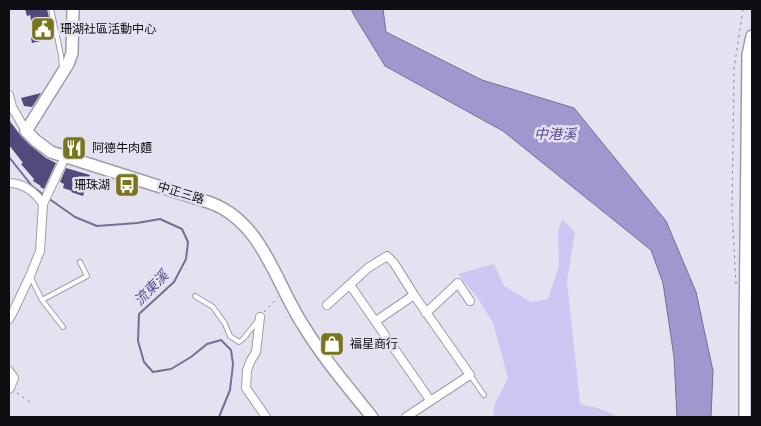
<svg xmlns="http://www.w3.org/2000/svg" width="761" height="426" font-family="'Public Sans','Noto Sans TC',sans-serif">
<rect width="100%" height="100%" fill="#e4e2f0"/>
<path fill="#cec6f3" d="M562 219 575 232 567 281 580 404 597 408 615 415V417H493L495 404 508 378 493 323 477 297 458 274 494 264 504 286 531 302 548 299 559 266 558 232Z"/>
<path fill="#a197cf" stroke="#756e96" d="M351 9H383L386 32 482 80 574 108 666 221 696 292 713 371 711 417H677L674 357 663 283 651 250 503 131 385 66 355 17Z"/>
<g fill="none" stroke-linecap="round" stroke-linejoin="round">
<path stroke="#756e96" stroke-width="2" d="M9 157 32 186 44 195
M48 198 75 217 97 226 137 223 160 219 182 229 188 242 186 259 174 282 139 314 138 341 144 362 153 372 171 369 191 357 207 344 221 340 231 350 233 364 230 390 219 417"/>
</g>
<path fill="#53497b" d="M25 9H47L54 38 32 43 31 38 35 37 30 15 27 16Z
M41 93 32 107 24 106 21 98Z
M9 120 21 136 30 145 46 158 56 163 44 189 40 187 41 186 33 181 34 179 21 164 23 163 9 145Z
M66 168 90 175 83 196 71 192 72 191 63 188 64 184 60 182Z"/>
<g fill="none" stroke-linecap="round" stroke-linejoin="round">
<defs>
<path id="lane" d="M51 9 61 55 62 68
M30 276 42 300 63 327
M195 296 213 307 225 324 230 336 239 342 244 338 259 319
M42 300 87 276 80 262
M470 375 484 395"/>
<path id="street" d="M9 95 12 107 26 131
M9 183C23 183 35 192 43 204
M350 285 430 400
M327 305 368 268 387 256 394 263 414 295 470 375 406 417
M426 313 458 283 470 301
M260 317 256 352 251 360 247 370 246 388 266 417
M9 319 13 312 30 276 40 251 43 204 65 157
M376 321 414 295
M9 371 14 378 10 388 9 389"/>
<path id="secondary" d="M73 9 72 53 68 64 26 131 35 140 51 152 208 202C262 220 275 282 303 325 323 358 348 387 372 417
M745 417V330L748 55 752 36"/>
</defs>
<use href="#lane" stroke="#9e9ca9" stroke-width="6"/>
<use href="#street" stroke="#9e9ca9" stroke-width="10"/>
<use href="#secondary" stroke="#9e9ca9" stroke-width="14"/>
<path stroke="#878690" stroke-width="1" stroke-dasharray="2.5 4" stroke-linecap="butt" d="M736 284 732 211 734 69 743 9
M264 312 278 297
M17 393 30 402"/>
<use href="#lane" stroke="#fff" stroke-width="4"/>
<use href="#street" stroke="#fff" stroke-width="8"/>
<use href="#secondary" stroke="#fff" stroke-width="11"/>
</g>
<defs>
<symbol id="civic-square" viewBox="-11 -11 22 22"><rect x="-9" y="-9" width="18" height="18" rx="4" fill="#79751a" stroke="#e4e2f0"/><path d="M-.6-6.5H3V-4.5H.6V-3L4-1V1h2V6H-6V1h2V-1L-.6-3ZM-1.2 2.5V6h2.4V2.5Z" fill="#fff"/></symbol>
<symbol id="restaurant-square" viewBox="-11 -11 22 22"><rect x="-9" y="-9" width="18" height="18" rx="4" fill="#79751a" stroke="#e4e2f0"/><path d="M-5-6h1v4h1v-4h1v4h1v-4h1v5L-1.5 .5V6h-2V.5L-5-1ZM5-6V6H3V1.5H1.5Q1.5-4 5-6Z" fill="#fff"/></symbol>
<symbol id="bus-square" viewBox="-11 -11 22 22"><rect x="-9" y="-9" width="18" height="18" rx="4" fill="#79751a" stroke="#e4e2f0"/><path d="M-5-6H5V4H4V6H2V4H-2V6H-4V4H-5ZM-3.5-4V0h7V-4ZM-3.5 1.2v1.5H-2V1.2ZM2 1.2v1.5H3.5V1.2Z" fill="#fff"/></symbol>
<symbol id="shop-square" viewBox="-11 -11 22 22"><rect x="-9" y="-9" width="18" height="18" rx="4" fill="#79751a" stroke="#e4e2f0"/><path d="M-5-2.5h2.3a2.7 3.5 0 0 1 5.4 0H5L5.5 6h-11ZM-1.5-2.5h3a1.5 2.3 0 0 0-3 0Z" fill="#fff"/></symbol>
</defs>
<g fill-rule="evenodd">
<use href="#civic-square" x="29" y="15" width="28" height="28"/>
<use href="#restaurant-square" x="60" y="134" width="28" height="28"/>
<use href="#bus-square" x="113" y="171" width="28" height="28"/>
<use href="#shop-square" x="318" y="330" width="28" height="28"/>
</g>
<g text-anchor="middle" stroke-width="5" stroke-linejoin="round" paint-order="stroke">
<g font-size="12" fill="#0e0d12" stroke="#e4e2f0" text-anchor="start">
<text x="60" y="33">珊湖社區活動中心</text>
<text x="92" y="152">阿德牛肉麵</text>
<text x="110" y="189" text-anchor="end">珊珠湖</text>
<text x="350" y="348">福星商行</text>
</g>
<g font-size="12" fill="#0e0d12" stroke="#e4e2f0">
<text transform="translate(181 193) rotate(17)" y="4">中正三路</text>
</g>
<g font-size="14" font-style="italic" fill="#59498f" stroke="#e4e2f0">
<text x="555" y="139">中港溪</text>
<text transform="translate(151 288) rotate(-46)" y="5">流東溪</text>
</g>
</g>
<rect width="761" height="426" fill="none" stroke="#0e0d12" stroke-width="20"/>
</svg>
